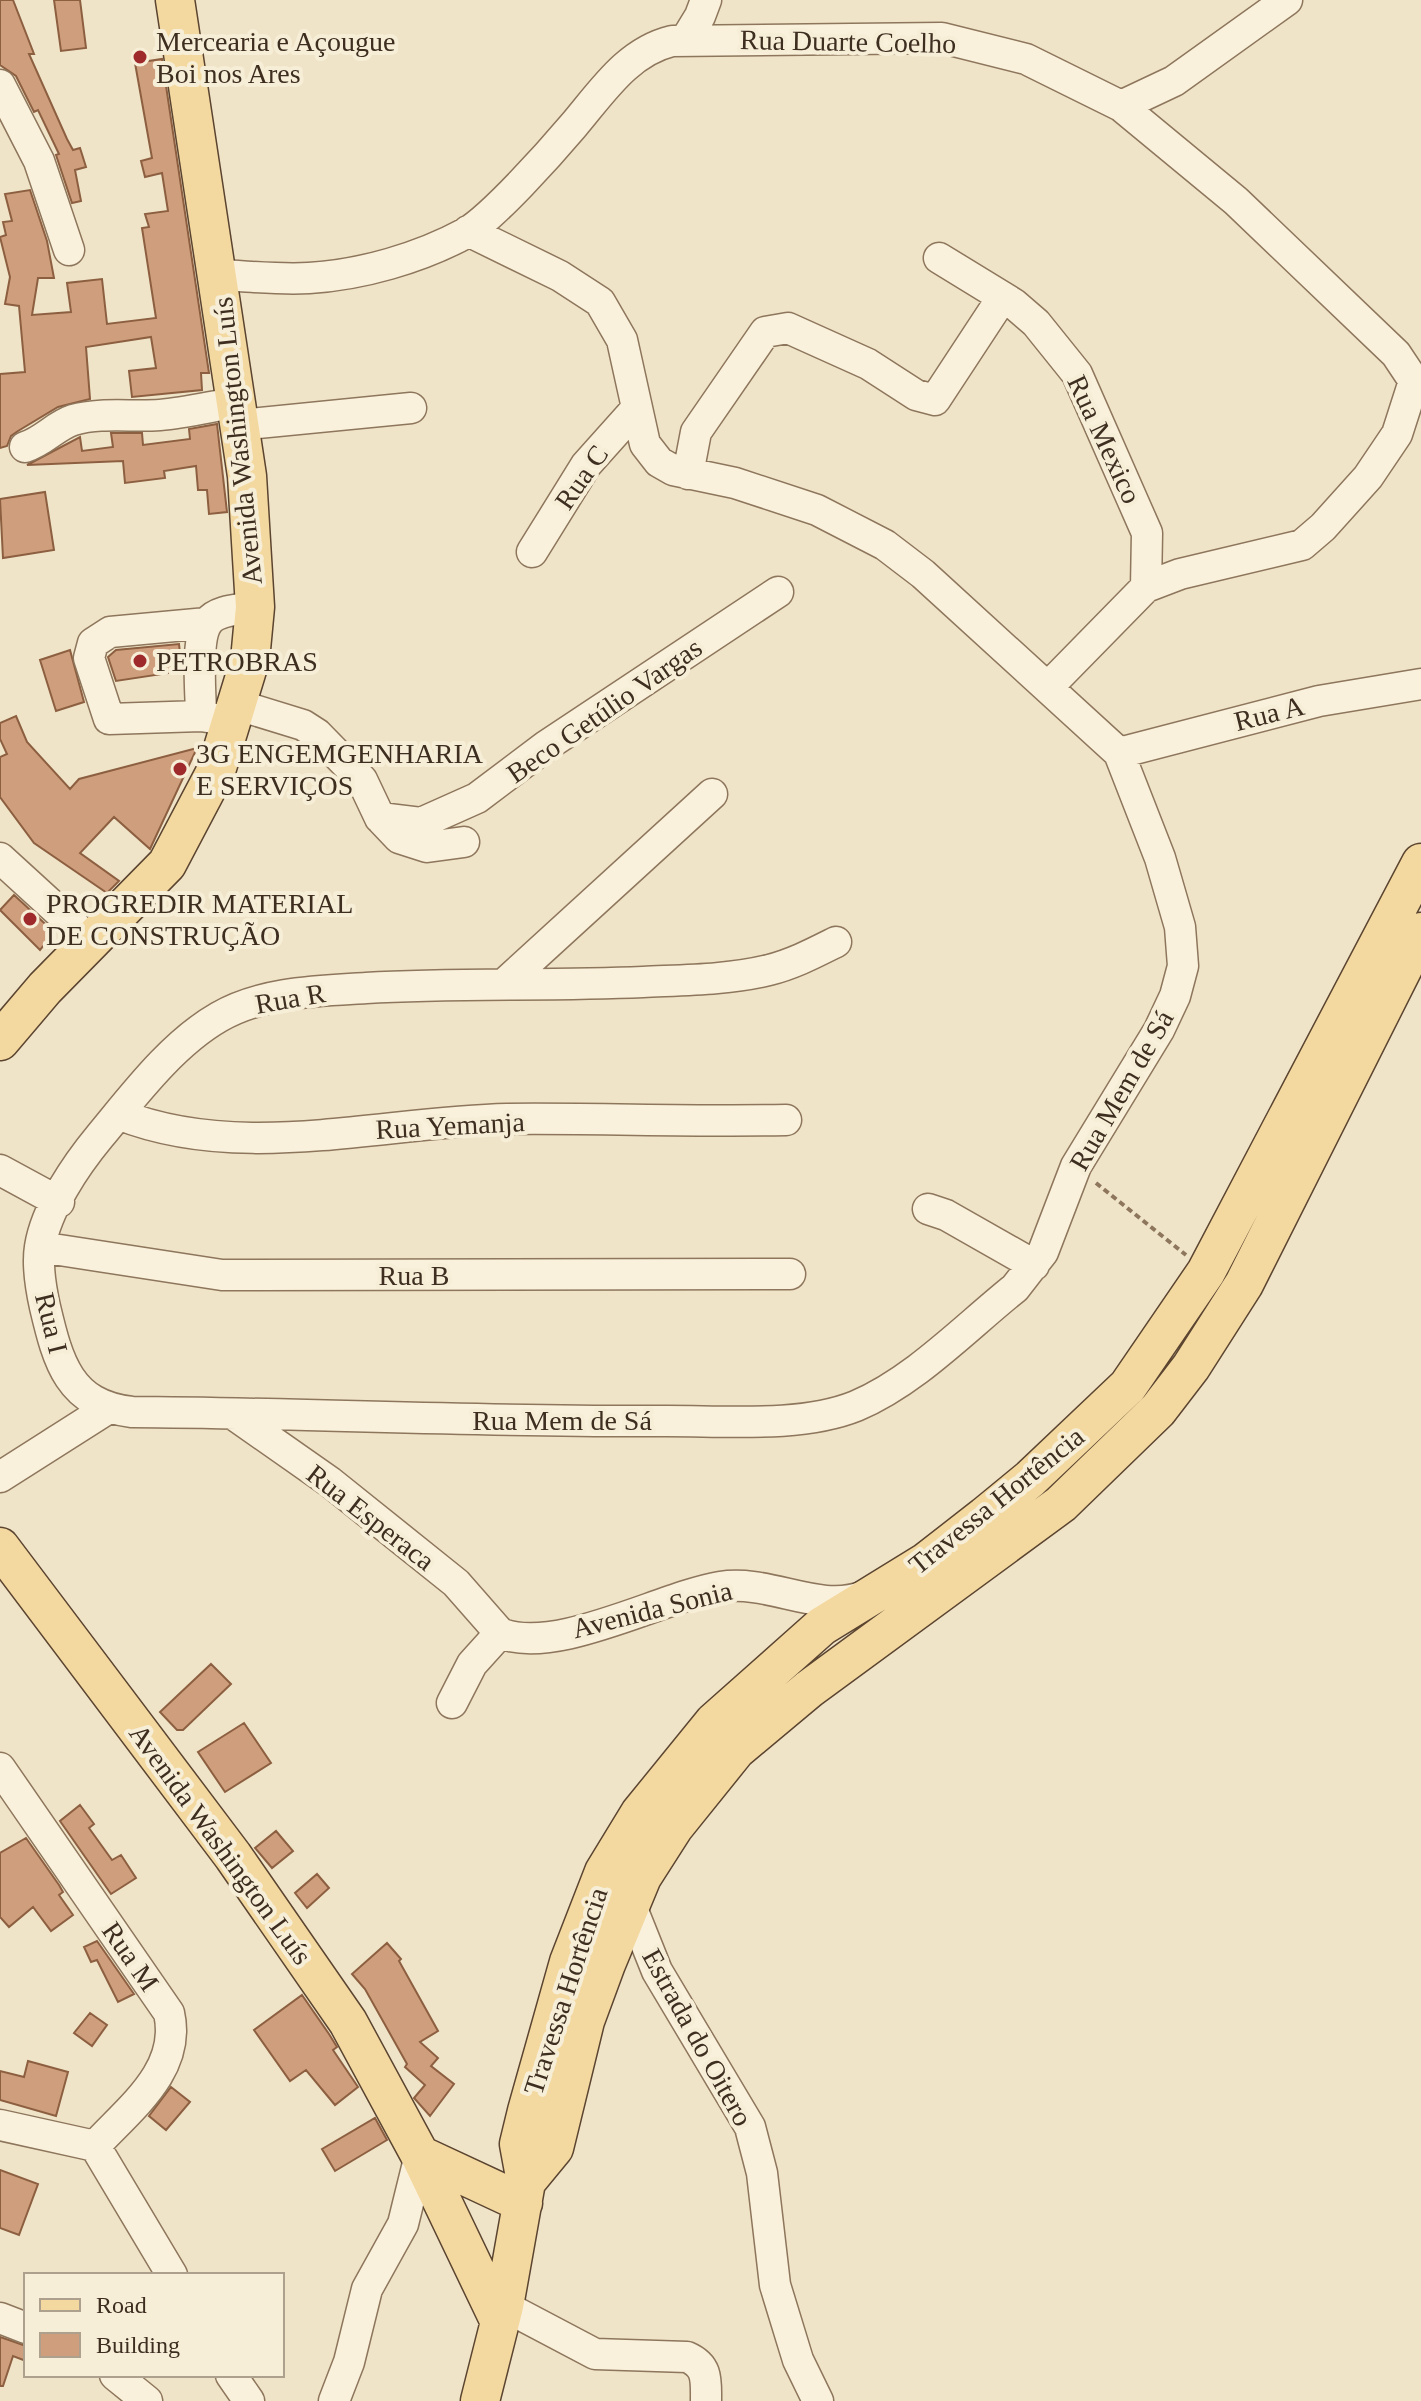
<svg xmlns="http://www.w3.org/2000/svg" width="1421" height="2401" font-family="Georgia,serif">
<rect width="100%" height="100%" fill="#f0e4c8"/>
<path fill="#cf9f7d" stroke="#8d5f41" stroke-width="2" d="M0 0H13L34 54H29L67 139 73 150 80 148 86 167 75 170 81 201 72 203 56 155 59 154 38 110 34 112 16 76 0 65Z
M54 0H80L86 48 61 51Z
M162 59 209 373H201L202 390 132 397 129 371 156 368 151 337 86 347 90 399 58 407 18 431 11 436 7 446 0 448V374L25 372 19 306 5 304 10 277 0 237 6 235 3 222 12 221 5 194 30 190 47 241 54 278H38L32 315 71 312 67 283 102 279 107 324 156 318 142 228 149 227 145 214 168 211 162 173 145 177 141 161 152 158 135 63Z
M217 424 227 512 209 514 207 490H198L196 466 164 471 165 478 125 483 123 461 27 465 80 437 82 451 113 447 111 433H142L143 445 190 439 189 429Z
M45 492 54 550 3 558 0 499Z
M179 644 182 671 116 681 108 657 116 650Z
M70 650 84 702 56 711 40 660Z
M16 716 27 742 70 789 79 779 197 748 150 849 114 817 80 853 119 881 107 893 34 843 0 797V757L7 754 0 739V723Z
M14 895 54 932 40 950 0 910Z
M211 1664 231 1684 183 1730H177L160 1712Z
M244 1723 271 1763 225 1792 198 1752Z
M80 1805 94 1824 89 1828 112 1860 121 1855 136 1878 111 1894 60 1821Z
M276 1831 293 1851 272 1868 255 1848Z
M26 1838 59 1885 63 1892 59 1895 73 1915 51 1931 33 1907 9 1927 0 1917V1853Z
M317 1874 329 1888 307 1908 295 1893Z
M97 1941 134 1994 118 2002 97 1960 91 1962 84 1947Z
M387 1943 401 1959 399 1961 438 2031 420 2042 438 2058 431 2066 454 2084 430 2116 414 2098 425 2085 405 2067 407 2064 365 1989 352 1974Z
M302 1995 329 2034 337 2047 333 2050 358 2087 335 2105 306 2070 290 2081 254 2030Z
M90 2013 107 2025 92 2046 74 2033Z
M28 2061 68 2072 56 2116 0 2100V2071L24 2077Z
M171 2087 190 2102 166 2130 149 2116Z
M375 2118 387 2140 335 2171 322 2149Z
M0 2170 38 2184 19 2235 0 2228Z
M0 2337 26 2346V2361L13 2356 3 2386H0Z"/>
<g fill="none" stroke-linecap="round" stroke-linejoin="round">
<defs>
<path id="minor" d="M686 39 700 16 706 0
M0 85 39 161 69 250
M1121 106 1174 81 1287 0
M468 231 560 276 600 302 622 340 645 444 659 462 673 470 735 483 817 510 885 545 923 574 1119 753 1160 858 1180 927 1183 966 1175 996 1159 1030 1076 1166 1043 1252 1015 1288C965 1328 915 1381 856 1406 799 1429 718 1420 658 1421 482 1422 308 1413 132 1412 69 1405 58 1362 45 1307 41 1289 37 1265 40 1247 46 1209 76 1165 100 1136 134 1095 172 1044 219 1017 262 992 317 991 366 988 458 983 551 986 643 982 685 980 728 980 769 970 793 964 814 953 836 942
M939 258 1014 304 1036 323 1077 374 1147 533 1146 587
M218 275C247 276 279 280 309 278 361 275 420 258 466 233 493 217 551 152 573 126 602 92 627 52 672 41L942 38 1026 59 1121 106 1236 201 1396 354 1414 381 1397 434 1368 477 1323 527 1302 545 1180 574 1146 587 1049 686
M239 425 411 408
M25 447C44 441 55 426 73 420 102 412 130 417 160 415 184 413 209 407 233 403
M688 474 696 432 765 332 788 328 868 364 916 395 935 400 1002 298
M532 552 586 465 637 408
M207 623 110 632 93 643 89 658 109 719 201 716 233 721
M238 705 303 725 317 734 362 780 380 818 399 838 427 847 464 842
M201 716C201 694 195 639 208 622 218 609 240 610 255 607
M1119 753 1319 701 1421 684
M380 818 421 823 477 798 546 746 778 592
M0 858 93 943
M504 984 712 794
M118 1114C240 1163 379 1122 507 1119 600 1118 693 1122 786 1120
M0 1170 59 1202
M928 1209 946 1215 1034 1265
M40 1247 222 1275 790 1274
M233 1414 330 1482 456 1583 500 1633
M0 1477 107 1409
M452 1703 472 1664 500 1633C556 1656 661 1597 720 1587 771 1579 817 1614 865 1596
M0 1768 169 2013C182 2070 130 2108 95 2146
M631 1906 657 1971 750 2127 762 2173 775 2285 798 2360 818 2401
M0 2125 95 2146 172 2275
M504 2306 595 2354 687 2357C708 2366 706 2380 706 2401
M0 2318 26 2328
M115 2375 147 2401
M231 2375 249 2401
M334 2401 349 2362 367 2289 403 2224 420 2155"/>
<path id="major" d="M0 1041 45 988 167 864 216 771 250 660 255 607 247 476 175 0
M0 1547 233 1856 348 2022 420 2155 500 2322
M420 2155 523 2203
M526 2182 554 2148 585 2021 606 1964 642 1877 674 1827 736 1750 809 1689 1061 1504 1158 1410 1191 1367 1244 1284 1421 932
M480 2401 504 2306 526 2182 519 2144 527 2111 569 1962 604 1872 640 1813 714 1722 822 1626 926 1562 985 1516 1030 1479 1128 1386 1206 1272 1421 863"/>
</defs>
<use href="#minor" stroke="#8d765c" stroke-width="33"/>
<use href="#major" stroke="#5b4430" stroke-width="41"/>
<path stroke="#8d765c" stroke-width="4" stroke-dasharray="6 4" stroke-linecap="butt" d="M1096 1183 1186 1255"/>
<use href="#minor" stroke="#faf1dc" stroke-width="30"/>
<use href="#major" stroke="#f3d9a0" stroke-width="38"/>
</g>
<g fill="#9e2a2b" stroke="#f7eed8" stroke-width="3">
<circle cx="140" cy="57" r="8"/>
<circle cx="140" cy="661" r="8"/>
<circle cx="180" cy="769" r="8"/>
<circle cx="30" cy="919" r="8"/>
</g>
<g text-anchor="middle" stroke-width="8" stroke-linejoin="round" paint-order="stroke">
<g font-size="28" fill="#3d2e20" stroke="#f7eed8" text-anchor="start">
<text x="156" y="51">Mercearia e Açougue<tspan x="156" dy="32">Boi nos Ares</tspan></text>
<text x="156" y="671">PETROBRAS</text>
<text x="196" y="763">3G ENGEMGENHARIA<tspan x="196" dy="32">E SERVIÇOS</tspan></text>
<text x="46" y="913">PROGREDIR MATERIAL<tspan x="46" dy="32">DE CONSTRUÇÃO</tspan></text>
</g>
<g font-size="28" fill="#3d2e20" stroke="#f7eed8">
<text transform="translate(848 41) rotate(1)" y="10">Rua Duarte Coelho</text>
<text transform="translate(1105 439) rotate(65)" y="10">Rua Mexico</text>
<text transform="translate(237 441) rotate(-96)" y="10">Avenida Washington Luís</text>
<text transform="translate(581 477) rotate(-55)" y="10">Rua C</text>
<text transform="translate(604 710) rotate(-35)" y="10">Beco Getúlio Vargas</text>
<text transform="translate(1269 713) rotate(-14)" y="10">Rua A</text>
<text transform="translate(290 998) rotate(-10)" y="10">Rua R</text>
<text transform="translate(1121 1090) rotate(-60)" y="10">Rua Mem de Sá</text>
<text transform="translate(450 1125) rotate(-3)" y="10">Rua Yemanja</text>
<text x="414" y="1285">Rua B</text>
<text transform="translate(52 1323) rotate(76)" y="10">Rua I</text>
<text x="562" y="1430">Rua Mem de Sá</text>
<text transform="translate(996 1500) rotate(-39)" y="10">Travessa Hortência</text>
<text transform="translate(371 1517) rotate(38)" y="10">Rua Esperaca</text>
<text transform="translate(652 1609) rotate(-14)" y="10">Avenida Sonia</text>
<text transform="translate(221 1844) rotate(54)" y="10">Avenida Washington Luís</text>
<text transform="translate(131 1956) rotate(55)" y="10">Rua M</text>
<text transform="translate(565 1991) rotate(-72)" y="10">Travessa Hortência</text>
<text transform="translate(698 2037) rotate(61)" y="10">Estrada do Oitero</text>
</g>
</g>
<rect x="24" y="2273" width="260" height="104" fill="#f7eed8" stroke="#ada18e" stroke-width="2"/>
<rect x="40" y="2299" width="40" height="12" fill="#f3d9a0" stroke="#ada18e" stroke-width="2"/>
<text x="96" y="2313" font-size="24" fill="#3d2e20">Road</text>
<rect x="40" y="2333" width="40" height="24" fill="#cf9f7d" stroke="#ada18e" stroke-width="2"/>
<text x="96" y="2353" font-size="24" fill="#3d2e20">Building</text>
</svg>
